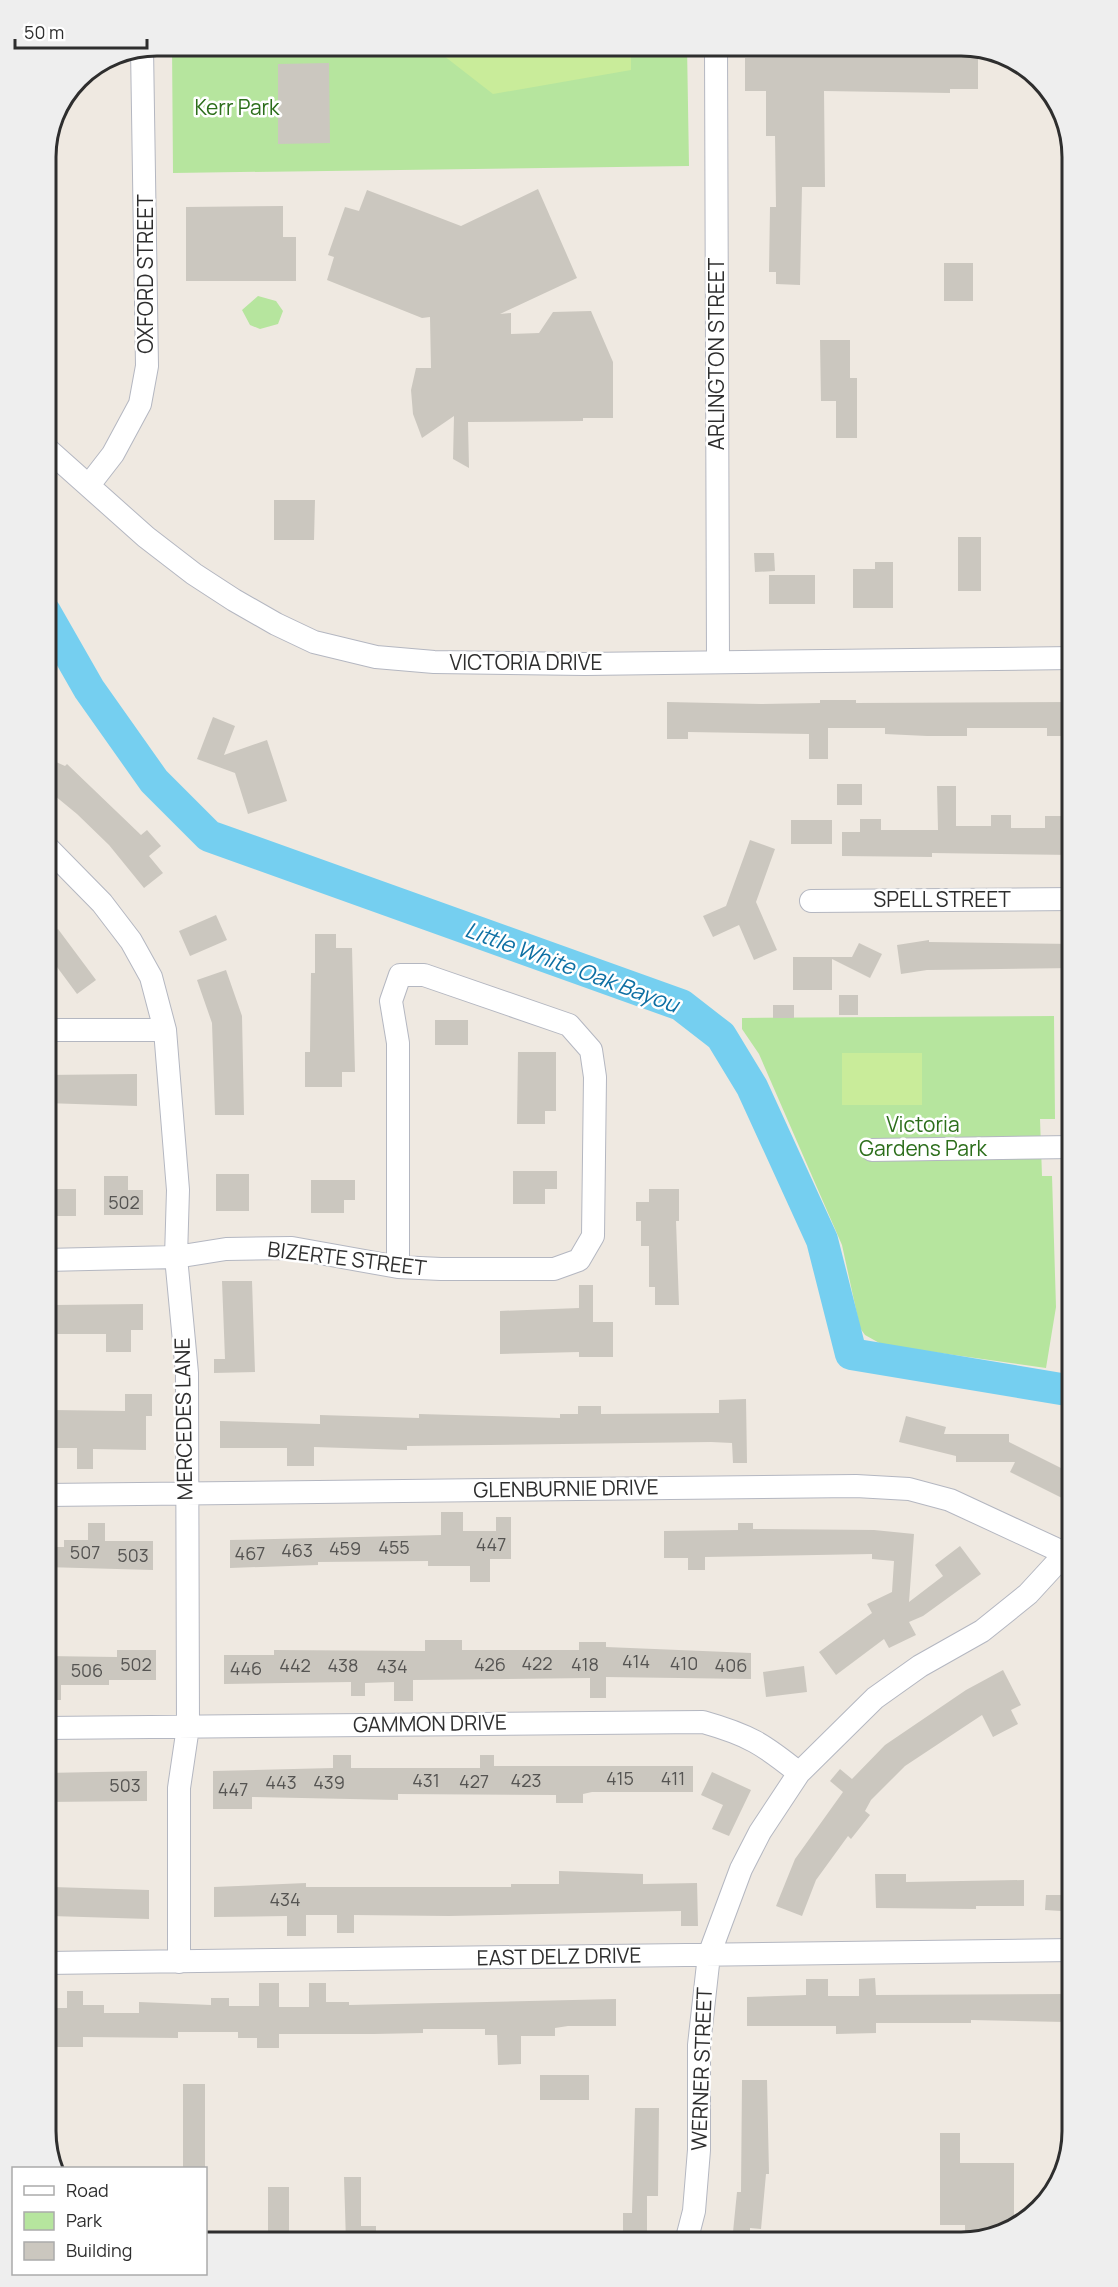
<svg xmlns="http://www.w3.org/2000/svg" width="1118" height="2287" font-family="Manrope,sans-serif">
<rect width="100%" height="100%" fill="#efe9e1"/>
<path fill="#b6e59e" d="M172 45H687L689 166 173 173Z
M258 296 276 301 283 311 278 324 260 329 250 325 242 310Z
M1054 1016 1055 1119H1040L1042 1176H1052L1056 1307 1046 1368 883 1345 865 1335 860 1328 842 1245 759 1054 742 1029V1018Z"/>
<path fill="#c9ec9a" d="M430 45H631V70L493 94Z
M842 1053H922V1105H842Z"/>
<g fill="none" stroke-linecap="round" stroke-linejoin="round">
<path stroke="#75cff0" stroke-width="32" d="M45 612 89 689 154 781 209 836 681 1005 721 1036 752 1087 822 1240 851 1354 1073 1391"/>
</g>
<path fill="#cbc7bf" d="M978 55V89H950V93L824 91 825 187H802L800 285 776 284V272H769L770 207H776L775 136H766V91H745V58Z
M329 63 330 143 278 144V64Z
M538 189 577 278 500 314 511 313V334L539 333 553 312 591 311 613 362V418H583V421L468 422 469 468 453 459 454 416 422 438 413 414 411 390 416 368H431L430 317 422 318 327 280 334 257 328 255 345 207 359 211 367 190 461 226Z
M283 206V237H296V281H186V207Z
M944 263H973V301H944Z
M820 340H850V378H857V438H836V401H821Z
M274 500H315L314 540H274Z
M958 537H981V591H958Z
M754 553H774L775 571 755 572Z
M875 562H893V608H853V569H875Z
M769 575H815V604H769Z
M820 700H856V703L1073 702V736H1047V728H967V736H927L885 734V728H828V759H809V734L688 732V739H667V702L761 704 820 703Z
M213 717 235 726 224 755 267 740 287 801 248 814 235 773 197 759Z
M45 757 65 766 67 764 141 835 147 830 161 846 149 856 163 873 144 888 109 845 77 814 49 791H45Z
M837 784H862V805H837Z
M937 786H956V826H991V815H1011V828H1045V816H1072L1073 855 932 853V857L842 856V832H860V819H881V830H938Z
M791 820H832V844H791Z
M750 840 775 849 756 902 777 950 754 960 739 925 713 937 703 916 726 906Z
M216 915 227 940 190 956 179 931Z
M58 929 96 980 77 994 57 967 45 976V938Z
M315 934H336V948H352L355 1072H342V1087H305V1052H310L311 973H315Z
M929 940V942L1073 944V968L927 970 901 974 897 945Z
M859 943 882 954 870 978 832 959V990H793V957H852Z
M226 970 242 1016 244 1115H215L212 1023 197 980Z
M839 995H858V1015H839Z
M773 1005H794V1018H773Z
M435 1020H468V1045H435Z
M518 1052H556V1111H545V1124H517Z
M137 1074V1106L45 1103V1075Z
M513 1171H557V1189H545V1204H513Z
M216 1174H249V1211H216Z
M104 1176H128V1190H143V1215H104Z
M311 1180H355V1200H344V1213H311Z
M45 1189H76V1216H45Z
M649 1189H679V1221H676L679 1305H655V1287H649V1246H641V1221H636V1202H649Z
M222 1281H252L255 1372 214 1373V1359H225Z
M579 1285H593V1322H613V1357H579V1352L500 1354V1311L579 1308Z
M143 1304V1330H131V1352H106V1334H45V1309H54V1305Z
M125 1394H152V1416H146V1450L93 1449V1469H77V1448H53V1410L125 1411Z
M746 1399 747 1463H733L732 1443 711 1442 407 1446V1450L314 1447V1466H287V1448H220V1421L320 1424V1415L419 1418V1414L560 1418V1414H578V1406H601V1414L719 1413V1400Z
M906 1416 946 1427 944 1434H1009V1442L1073 1474V1480L1064 1499 1010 1472 1015 1462H956V1456L899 1442Z
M441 1512H463V1531H496V1517H511V1559H490V1582H470V1566H428V1561L318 1562V1565L230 1568V1540L441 1535Z
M88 1523H105V1541H153V1570L45 1567V1547H64V1540H88Z
M738 1523H753V1529L874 1530 914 1534 909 1602 943 1576 935 1565 960 1546 981 1574 923 1616 909 1622 916 1635 889 1648 884 1639 836 1675 819 1652 872 1613 867 1604 892 1592 894 1561 872 1559V1554L705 1557V1570H688V1558H664V1531L738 1530Z
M425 1640H462V1650H579V1642H606V1647L751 1653V1679L606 1677V1698H590V1678L413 1680V1701H394V1682L365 1683V1696H351V1682L224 1684V1655H274V1650L425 1651Z
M117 1650H156V1680H109V1685H61V1700H46L45 1656 117 1657Z
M804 1666 807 1692 766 1697 763 1672Z
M1003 1670 1021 1705 1011 1710 1018 1724 993 1737 982 1715 905 1766 871 1800 865 1811 870 1815 851 1839 848 1836 816 1880 802 1916 776 1906 795 1859 843 1792 830 1781 840 1769 852 1779 885 1745 966 1690Z
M333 1755H351V1768H480V1755H494V1766H693V1792H592L583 1794V1803H556V1795L398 1794V1800L252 1797V1809H213V1771L333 1768Z
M147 1771V1801L45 1802V1773Z
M712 1772 751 1790 729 1836 712 1829 723 1805 701 1795Z
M559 1871 643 1874V1884L697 1883 698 1926H681V1911L449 1916 354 1915V1933H337V1915H306V1936H287V1916L214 1917V1887L306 1883V1887H511V1884H559Z
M875 1874H906V1882L1024 1880V1906H976V1909L876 1908Z
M52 1887 149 1890V1919L51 1916Z
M1046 1895H1062L1061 1911 1045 1910Z
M875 1978 876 1995 1066 1994V2022L971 2020V2023H876V2033L836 2034V2026H747V1997L806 1995V1979H828V1996H859V1979Z
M259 1983H279V2007H309V1983H326V2002H349V2005L616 1999V2026H568L555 2028V2036H521V2064L498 2065 497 2035H485V2029H423V2033L374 2034H279V2048H257V2038H238V2032H178V2038L83 2037V2047H45V2008H67V1991H83V2005H104V2013H139V2002L211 2005V1998H229V2006H259Z
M540 2075H589V2100H540Z
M742 2080H767L769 2174H766L761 2229 750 2228V2242H732L737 2192H741Z
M183 2084H205V2169H183Z
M635 2108H659L658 2196H647V2242H623V2213H632Z
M940 2133H960V2163H1014V2226L1004 2234 965 2241V2225H940Z
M344 2177H361V2226H376V2242H346Z
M268 2187H289V2242H268Z"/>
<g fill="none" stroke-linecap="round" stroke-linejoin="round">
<defs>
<path id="minor" d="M716 45 718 662
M45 447 146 537 194 574 234 600 276 624 314 642 376 657 434 662 585 664 1073 658
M89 485 113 454 140 404 147 366 142 48
M45 845 102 903 131 941 151 977 165 1030 178 1190 176 1257 187 1373 188 1727 179 1788V1962
M811 901 1073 899
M45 1030H165
M872 1150 1073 1147
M45 1260 176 1257 226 1249 292 1248 398 1267 441 1269H554L579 1260 593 1236 595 1077 591 1050 569 1025 424 975H400L391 1001 398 1043V1267
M45 1495 856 1486 909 1489 950 1500 1073 1557
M45 1728 703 1722C749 1735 763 1744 799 1773
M45 1963 1073 1950
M686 2242 694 2211 699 2150V2045L709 1955 741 1869 760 1832 799 1773 875 1698 920 1666 982 1631 1028 1594 1073 1545"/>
</defs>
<use href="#minor" stroke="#b4b7c1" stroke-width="24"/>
<use href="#minor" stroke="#fff" stroke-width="22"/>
</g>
<g text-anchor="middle" stroke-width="5" stroke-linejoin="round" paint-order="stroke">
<g font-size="18" fill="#555452">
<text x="124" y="1209">502</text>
<text x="491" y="1551">447</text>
<text x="394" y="1554">455</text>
<text x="345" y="1555">459</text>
<text x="297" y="1557">463</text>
<text x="85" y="1559">507</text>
<text x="250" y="1560">467</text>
<text x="133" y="1562">503</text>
<text x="636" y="1668">414</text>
<text x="537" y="1670">422</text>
<text x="684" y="1670">410</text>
<text x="136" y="1671">502</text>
<text x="490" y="1671">426</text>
<text x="585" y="1671">418</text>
<text x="295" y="1672">442</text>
<text x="343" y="1672">438</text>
<text x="731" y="1672">406</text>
<text x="392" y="1673">434</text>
<text x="246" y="1675">446</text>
<text x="87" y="1677">506</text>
<text x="620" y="1785">415</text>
<text x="673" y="1785">411</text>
<text x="426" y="1787">431</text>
<text x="526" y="1787">423</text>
<text x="474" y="1788">427</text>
<text x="281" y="1789">443</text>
<text x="329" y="1789">439</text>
<text x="125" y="1792">503</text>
<text x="233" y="1796">447</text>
<text x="285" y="1906">434</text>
</g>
<g font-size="21" fill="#2c6e1b" stroke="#fff">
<text x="237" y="115">Kerr Park</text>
<text x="923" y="1132">Victoria<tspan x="923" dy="24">Gardens Park</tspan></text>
</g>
<g font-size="21" fill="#2e2e2e" stroke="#fff">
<text transform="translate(146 274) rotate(-90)" y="7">OXFORD STREET</text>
<text transform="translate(717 354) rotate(-90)" y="7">ARLINGTON STREET</text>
<text x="526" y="670">VICTORIA DRIVE</text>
<text x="942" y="907">SPELL STREET</text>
<text transform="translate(347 1259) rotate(7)" y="7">BIZERTE STREET</text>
<text transform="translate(184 1419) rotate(-91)" y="7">MERCEDES LANE</text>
<text transform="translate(566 1489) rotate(-1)" y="7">GLENBURNIE DRIVE</text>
<text transform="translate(430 1724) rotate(-1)" y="7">GAMMON DRIVE</text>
<text transform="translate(559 1957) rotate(-1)" y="7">EAST DELZ DRIVE</text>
<text transform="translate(702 2069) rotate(-88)" y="7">WERNER STREET</text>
</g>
<g font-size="22" font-style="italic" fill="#0d6fa3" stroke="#fff">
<text transform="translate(572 967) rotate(20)" y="8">Little White Oak Bayou</text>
</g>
</g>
<path d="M0 0H1118V2287H0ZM157 56H961A101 101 0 0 1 1062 157V2131A101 101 0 0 1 961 2232H157A101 101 0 0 1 56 2131V157A101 101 0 0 1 157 56Z" fill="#eee" fill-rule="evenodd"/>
<path fill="none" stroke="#2e2e2e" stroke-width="3" d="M157 56H961A101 101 0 0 1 1062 157V2131A101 101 0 0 1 961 2232H157A101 101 0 0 1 56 2131V157A101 101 0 0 1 157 56Z"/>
<rect x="12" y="2167" width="195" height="108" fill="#ffffff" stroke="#ababab" stroke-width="1.5"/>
<rect x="24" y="2186" width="30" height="9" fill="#ffffff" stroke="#ababab" stroke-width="1.5"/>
<text x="66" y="2197" font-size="18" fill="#2e2e2e">Road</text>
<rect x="24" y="2212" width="30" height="18" fill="#b6e59e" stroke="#ababab" stroke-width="1.5"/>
<text x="66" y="2227" font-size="18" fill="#2e2e2e">Park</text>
<rect x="24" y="2242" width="30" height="18" fill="#cbc7bf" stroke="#ababab" stroke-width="1.5"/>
<text x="66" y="2257" font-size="18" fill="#2e2e2e">Building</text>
<path d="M15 39v9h132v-9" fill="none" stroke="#2e2e2e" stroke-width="3"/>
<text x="24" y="39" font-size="18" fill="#2e2e2e" stroke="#ffffff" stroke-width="4.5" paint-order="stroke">50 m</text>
</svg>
